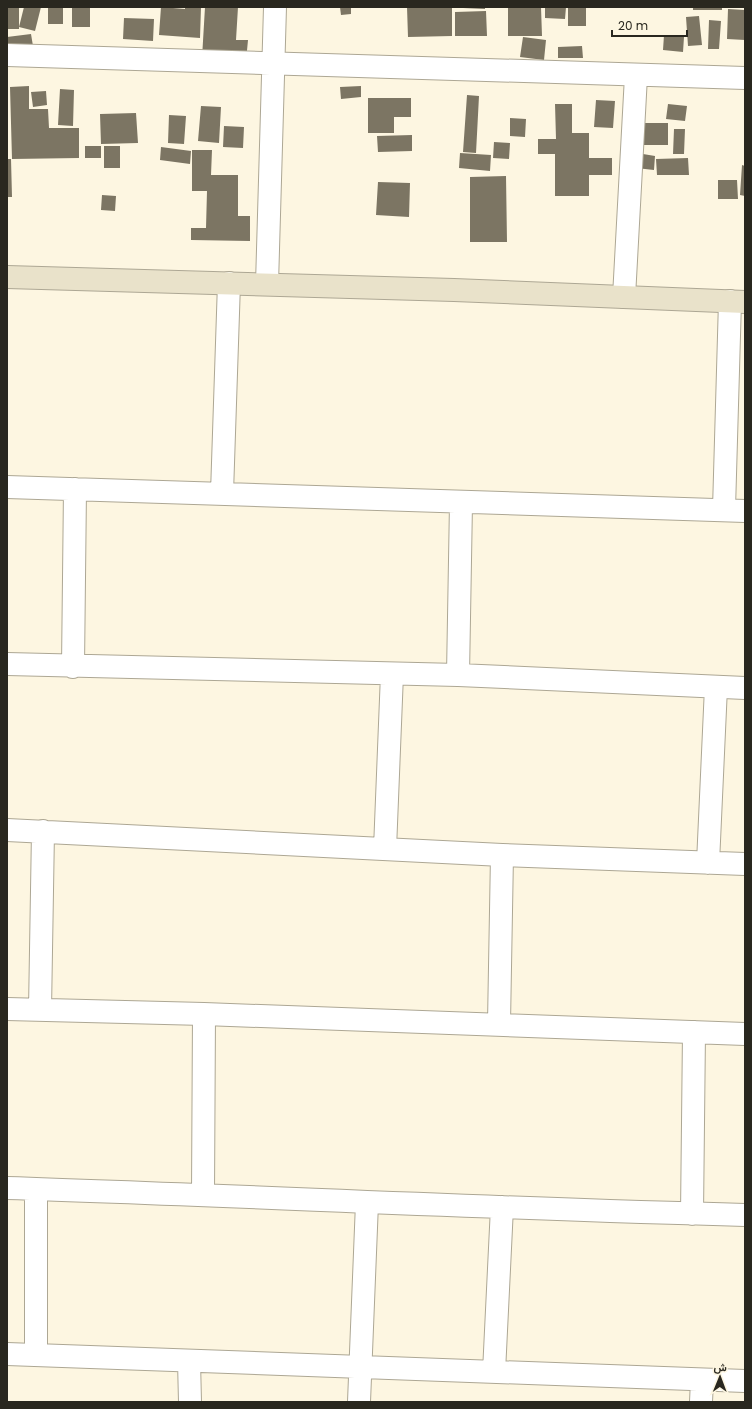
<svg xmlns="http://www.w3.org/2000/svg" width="752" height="1409" font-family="Poppins,Vazirmatn,sans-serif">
<rect width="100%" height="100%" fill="#fdf6e1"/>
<path fill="#7c7563" d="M7 7H19V29H7Z
M24 7H41L35 31 19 27Z
M48 7H63V24H48Z
M72 7H90V27H72Z
M161 7 185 9V7H201L200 38 159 35Z
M205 7H238L236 40H248L246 61 202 58Z
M340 7H351V14L341 15Z
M407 7H452V36L408 37Z
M463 7H485V9L463 8Z
M508 7H541L542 36H508Z
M545 7H566L565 19 545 18Z
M568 7H586V26H568Z
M693 7H722V10H693Z
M728 9 745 10V40L727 39Z
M486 11 487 36H455V12Z
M699 16 702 45 688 46 686 17Z
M124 18 154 19 153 41 123 39Z
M709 20 721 21 719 49H708Z
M31 34 34 52 9 56 7 37Z
M664 35 684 37 683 52 663 50Z
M523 37 546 40 544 60 520 57Z
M582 46 583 58H558V47Z
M29 86V109H48L49 128H79V158L12 159 10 87Z
M361 86V97L341 99 340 87Z
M60 89 74 90 73 126 58 125Z
M46 91 47 105 33 107 31 92Z
M467 95 479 96 476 153 463 152Z
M368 98H411V117H394V133H368Z
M596 100 615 101 613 128 594 127Z
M555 104H572V133H589V158H612V175H589V196H555V154H538V139H556Z
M668 104 687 106 685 121 666 119Z
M201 106 221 107 219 143 198 141Z
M136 113 138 143 101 144 100 114Z
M169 115 186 116 184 144 168 143Z
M510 118 526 119 525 137 510 136Z
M640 123H668V145H640Z
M224 126 244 127 243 148 223 147Z
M674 129H685L684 154H673Z
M412 135V151L378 152 377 136Z
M494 142 510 143 509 159 493 158Z
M85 146H101V158H85Z
M104 146H120V168H104Z
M161 147 191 151 190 164 160 160Z
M192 150H212L211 175H238V216H250V241L191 240V228H206L207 191H192Z
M460 153 491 155 490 171 459 168Z
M637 153 655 156 654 170 636 168Z
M688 158 689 175H657L656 159Z
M7 159H11L12 197H7Z
M742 165 745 166V196L740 195Z
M506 176 507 242H470V177Z
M718 180H737L738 199H718Z
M378 182 410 183 409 217 376 215Z
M102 195 116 196 115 211 101 210Z"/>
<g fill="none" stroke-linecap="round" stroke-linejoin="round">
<defs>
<path id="street" d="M7 55 745 78
M267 284 275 7
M624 297 636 76
M7 487 745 511
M222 493 229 283
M724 509 730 301
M7 664 458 675 745 688
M73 667 75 489
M458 675 461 503
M7 830 502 855 745 864
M385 849 392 674
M708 863 716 687
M7 1009 204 1014 745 1034
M40 1010 43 831
M499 1023 502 855
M7 1188C253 1196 499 1209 745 1215
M36 1189V1355
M203 1195 204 1014
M692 1214 694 1032
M7 1354 745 1381
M189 1361 190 1402
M494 1372 502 1207
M359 1402 367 1203
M701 1402 702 1380"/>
<path id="secondary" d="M7 277 454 290 745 302"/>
</defs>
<use href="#street" stroke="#ada794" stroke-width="24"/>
<use href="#secondary" stroke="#ada794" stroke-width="24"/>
<use href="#street" stroke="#fff" stroke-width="22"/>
<use href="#secondary" stroke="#e9e2ca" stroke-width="22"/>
</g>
<rect width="752" height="1409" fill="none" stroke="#29271f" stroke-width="16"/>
<g transform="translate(720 1377) rotate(1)" stroke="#fdf6e1" stroke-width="3" paint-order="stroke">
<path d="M0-3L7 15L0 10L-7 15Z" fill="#29271f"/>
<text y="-6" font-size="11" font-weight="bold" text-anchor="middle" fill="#29271f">ش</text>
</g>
<path d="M612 30v6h75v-6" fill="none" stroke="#29271f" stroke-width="2"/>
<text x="618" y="30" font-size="12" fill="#29271f" stroke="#fdf6e1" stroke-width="3" paint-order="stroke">20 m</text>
</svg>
